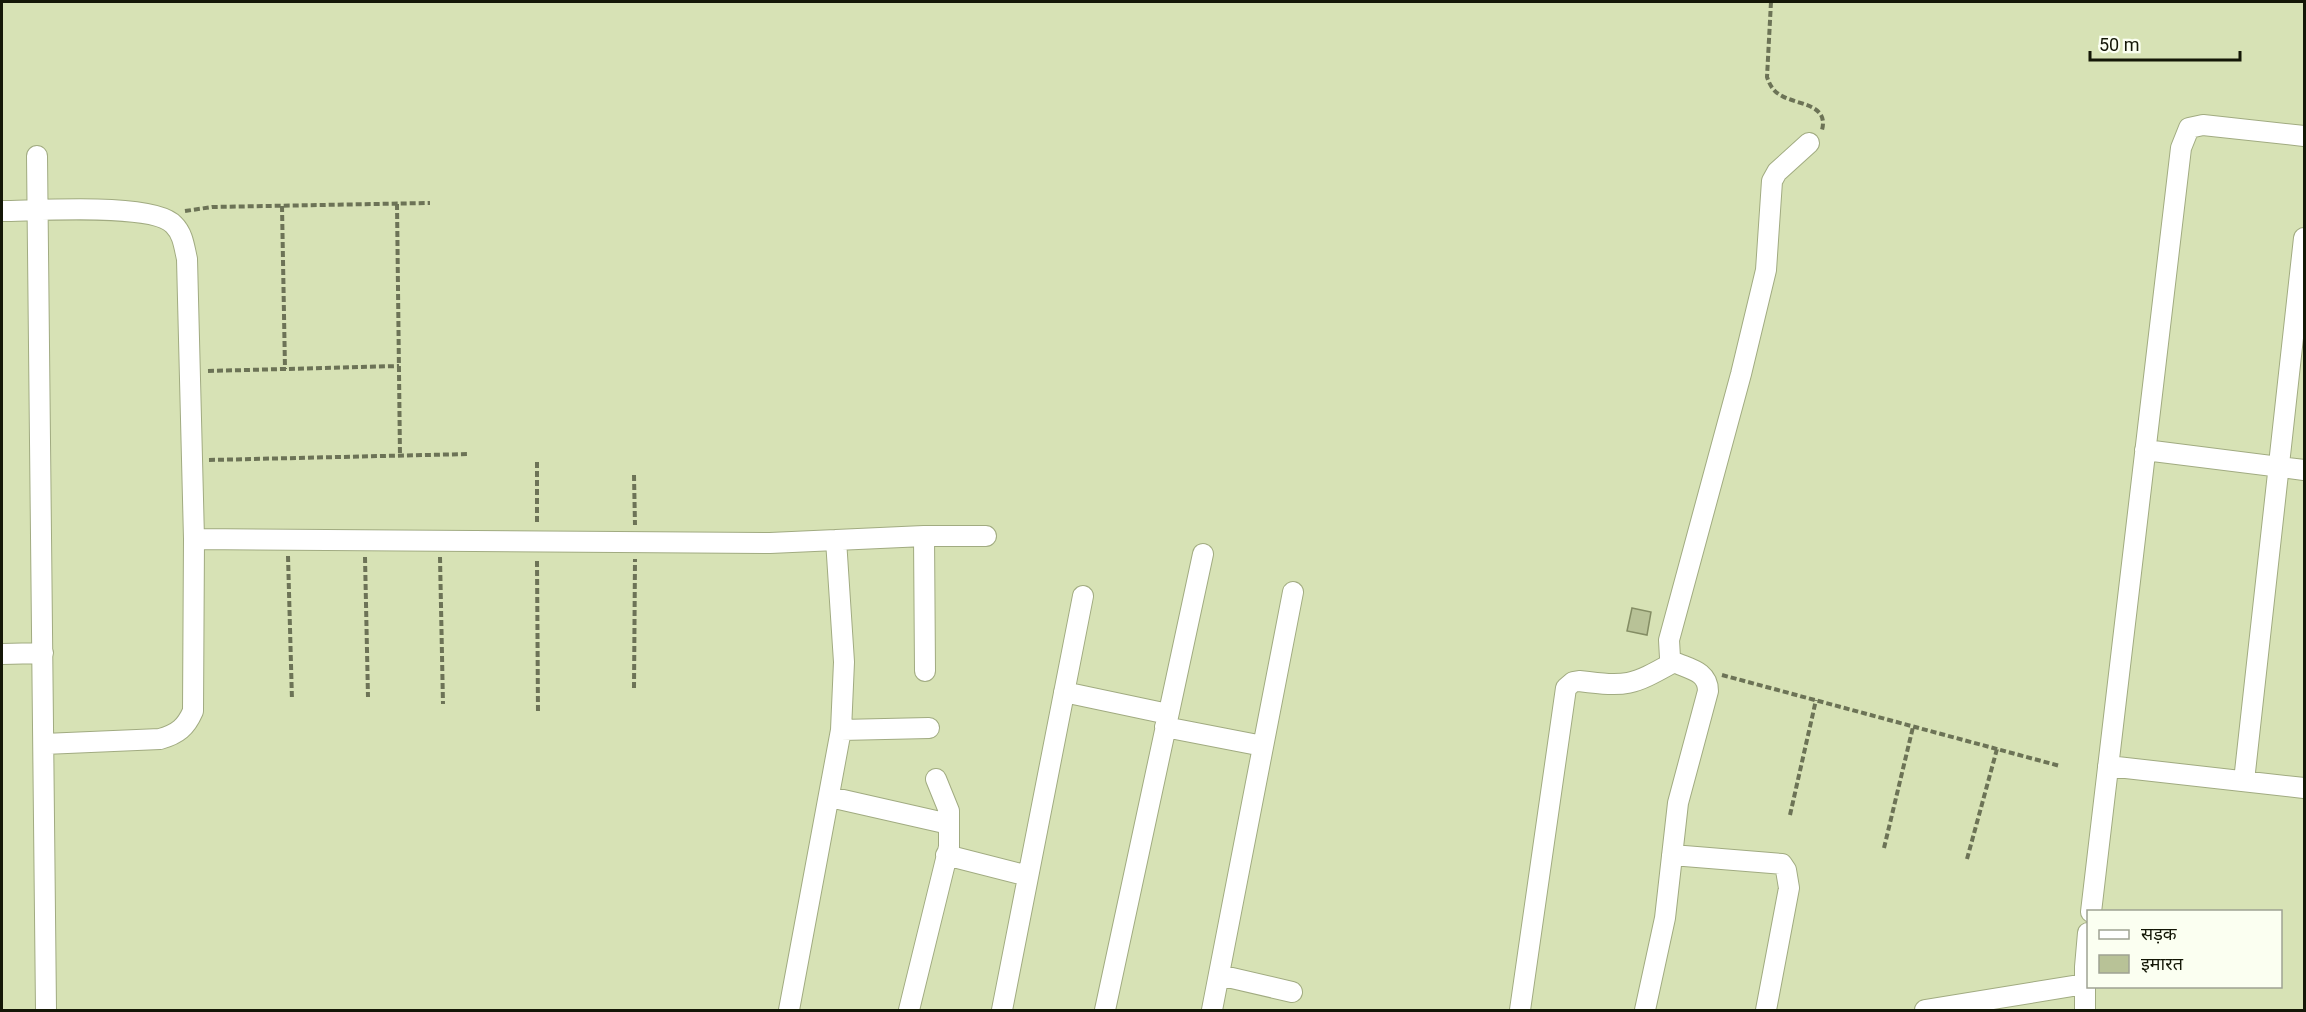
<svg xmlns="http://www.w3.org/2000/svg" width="2306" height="1012" font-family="Roboto,'Noto Sans Devanagari',sans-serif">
<rect width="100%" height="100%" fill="#d7e2b5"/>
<path fill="#b8c297" stroke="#848d64" stroke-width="1.5" d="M1632 608 1651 612 1647 635 1627 631Z"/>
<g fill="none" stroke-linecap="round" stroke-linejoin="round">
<defs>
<path id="street" d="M37 156 46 1010
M2 211C34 211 154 202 174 225 183 234 184 246 187 259L194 539 193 711C186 727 178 734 160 739L44 744
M2145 450 2304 470
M924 536 925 671
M194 539 770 543 924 536H986
M2 654 43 653
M1064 692 1168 714
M1165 727 1263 746
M841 730 929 728
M2108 766 2304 788
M2244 781 2304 238
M830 797 949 824
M946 855 1028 876
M1672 855 1782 864 1786 870 1789 888 1766 1010
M2091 912 2181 148 2189 128 2203 125 2304 136
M1219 975 1292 992
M789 1010 841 730 844 662 836 540
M909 1010 949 847V811L936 779
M1002 1010 1083 596
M1105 1010 1203 554
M1212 1010 1293 592
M1520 1010 1566 688 1573 682 1579 681C1628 687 1631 686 1674 662
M1645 1010 1665 918 1678 803 1708 691C1708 671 1689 669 1674 662L1670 658 1669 640 1741 374 1766 270 1772 181 1777 172 1809 143
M1925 1010 2085 984
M2085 1010V967L2088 933"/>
</defs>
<use href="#street" stroke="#a1ab81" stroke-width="22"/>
<path stroke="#6c7356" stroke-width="4" stroke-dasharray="6 3" stroke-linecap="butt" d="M1771 2 1767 77C1770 86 1774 92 1782 96 1798 105 1829 104 1822 130
M397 204 400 456
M282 206 285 369
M185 211 212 207 430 203
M208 371 399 366
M209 460 469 454
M537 462V523
M634 475 635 525
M288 556 292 700
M365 557 368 697
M440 557 443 704
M537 561 538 713
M1722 675 2060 766
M634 688 635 559
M1790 815 1816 700
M1884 848 1913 727
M1967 859 1997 749"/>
<use href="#street" stroke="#fff" stroke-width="20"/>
</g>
<rect width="2306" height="1012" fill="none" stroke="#141707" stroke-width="6"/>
<rect x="2087" y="910" width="195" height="78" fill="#fbfff1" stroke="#9fa293" stroke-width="1.5"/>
<rect x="2099" y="930" width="30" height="9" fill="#ffffff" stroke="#9fa293" stroke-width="1.5"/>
<text x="2141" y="940" font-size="18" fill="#141707">सड़क</text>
<rect x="2099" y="955" width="30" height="18" fill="#b8c297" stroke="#9fa293" stroke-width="1.5"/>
<text x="2141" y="970" font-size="18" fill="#141707">इमारत</text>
<path d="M2090 51v9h150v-9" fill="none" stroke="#141707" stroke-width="3"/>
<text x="2099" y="51" font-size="18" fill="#141707" stroke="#fbfff1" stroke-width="4.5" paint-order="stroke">50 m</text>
</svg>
